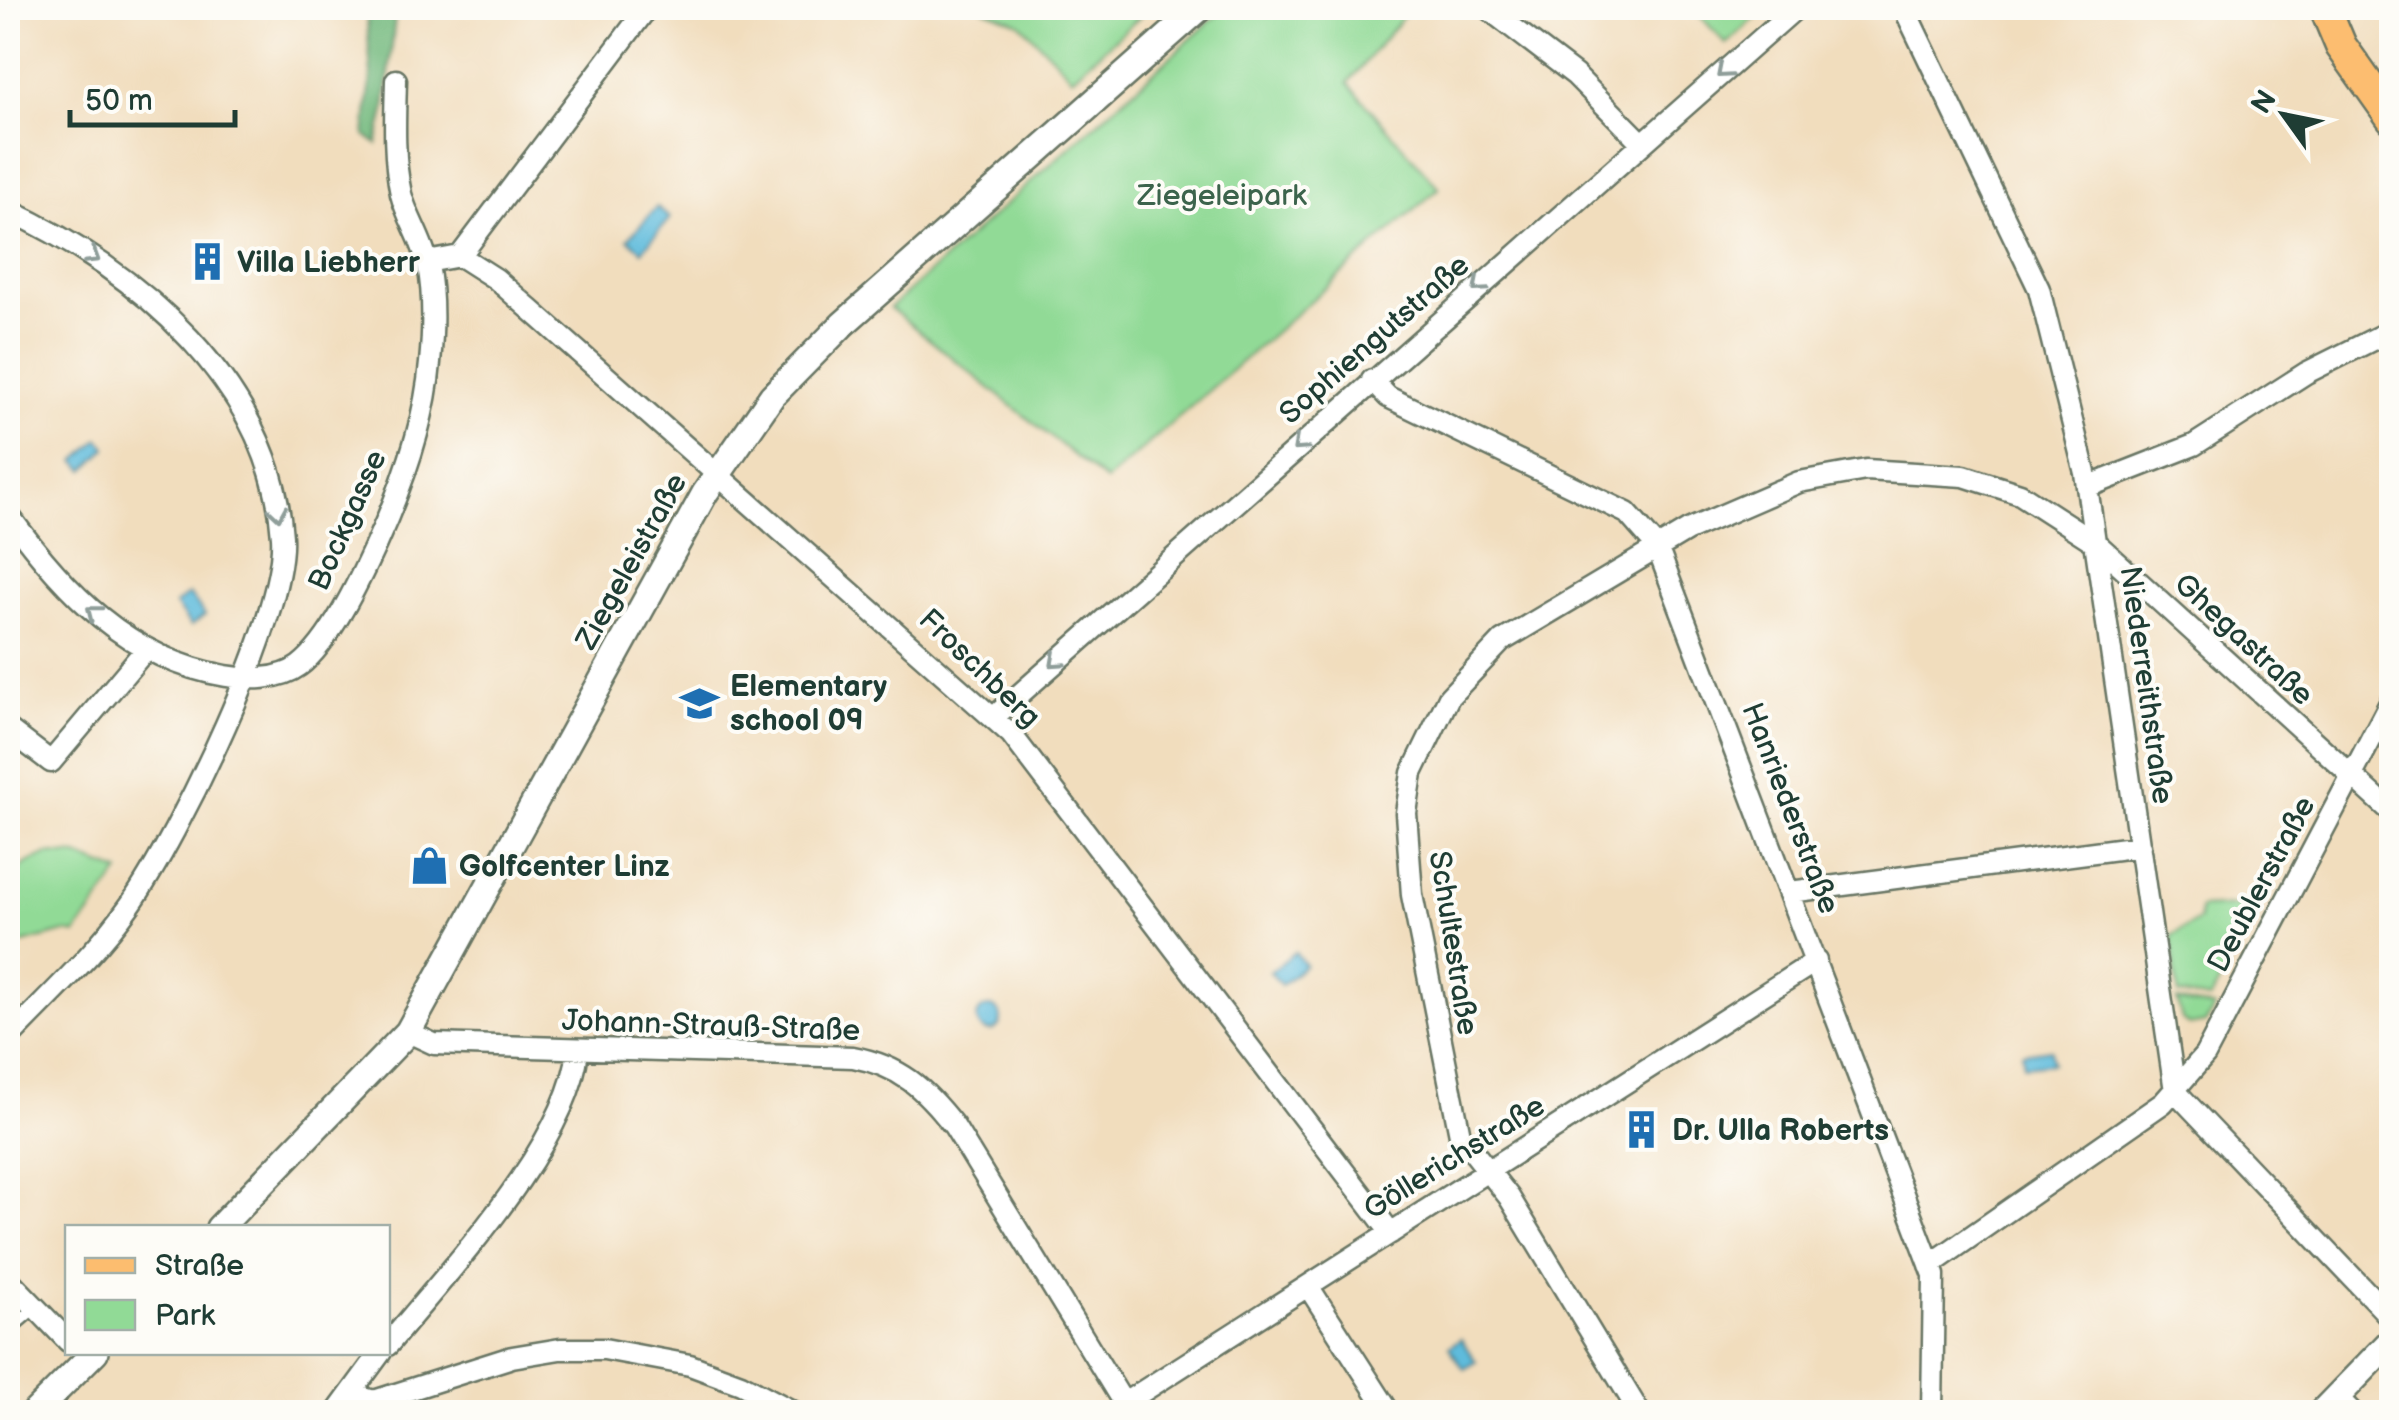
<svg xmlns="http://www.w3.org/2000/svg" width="2399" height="1420" font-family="'Balsamiq Sans',sans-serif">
<rect width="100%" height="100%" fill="#fdfcf7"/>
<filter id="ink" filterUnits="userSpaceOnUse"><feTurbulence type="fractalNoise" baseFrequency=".01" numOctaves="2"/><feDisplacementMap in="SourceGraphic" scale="20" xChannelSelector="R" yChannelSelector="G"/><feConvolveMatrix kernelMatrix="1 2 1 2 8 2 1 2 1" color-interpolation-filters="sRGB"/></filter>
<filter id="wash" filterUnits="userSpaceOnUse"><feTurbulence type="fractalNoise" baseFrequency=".0048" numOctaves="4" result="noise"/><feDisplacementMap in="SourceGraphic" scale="40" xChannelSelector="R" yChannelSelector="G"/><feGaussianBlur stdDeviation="2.25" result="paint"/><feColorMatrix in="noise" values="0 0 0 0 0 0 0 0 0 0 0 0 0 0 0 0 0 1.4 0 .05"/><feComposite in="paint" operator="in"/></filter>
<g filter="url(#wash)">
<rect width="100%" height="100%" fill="#f1ddbd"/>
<path fill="#91da96" stroke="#588c65" stroke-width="2.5" d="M981 8H1150L1072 77 1020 23Z
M1225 8H1410L1348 83 1439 188 1106 481 890 308Z
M1693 8H1767L1726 44Z
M48 854 74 855 120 872 76 934 65 932 16 945 8 937V879L27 863Z
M2260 905 2210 1000 2178 995 2171 936 2199 920 2200 908Z
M2177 1001 2215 1008 2205 1023 2189 1026 2182 1020Z"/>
<path fill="#74ba7f" stroke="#4a7c5a" stroke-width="2.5" d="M366 8H396L385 111 377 144 365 135 371 75Z"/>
<path fill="#5ebbdc" stroke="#3e7c88" stroke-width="2.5" d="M657 207 670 218 642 251 628 239Z
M99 439 107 448 85 470 76 461Z
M189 594 205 615 191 626 175 605Z
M1295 952 1305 965 1281 985 1270 972Z
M977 1019a12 12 0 1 1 24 0a12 12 0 1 1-24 0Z
M2051 1049 2053 1063 2024 1066 2022 1053Z
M1461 1339 1476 1362 1464 1369 1449 1347Z"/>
</g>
<g filter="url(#ink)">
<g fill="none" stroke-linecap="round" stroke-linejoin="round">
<defs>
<path id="service" d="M8 1331 35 1308"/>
<path id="minor" d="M1487 8 1575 75 1642 143
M1904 8 2039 289 2085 473 2175 1091 2392 1319
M8 210C137 270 272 384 282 537 287 615 177 839 130 905 95 954 49 996 8 1039
M460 256 647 8
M427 262 460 256 496 279 1011 734 1391 1233
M1372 380 1388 397 1627 513 1657 547 1934 1275 1932 1412
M2087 487 2194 445 2306 373 2392 330
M8 514C63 590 128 660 226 676 249 680 280 680 299 666 330 643 360 579 376 544 401 489 425 424 430 363 433 332 434 296 428 265 423 240 407 218 401 194 393 157 395 118 396 80
M994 717 1796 8
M8 729 51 762 146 649
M1790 892 2140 846
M408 1032 434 1044 853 1057C901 1066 924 1088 954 1126L1129 1412
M1930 1265 2163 1103 2205 1055 2392 699
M8 1279 68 1341
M1308 1286 1389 1412
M388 1345C448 1271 568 1146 578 1050
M351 1394 374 1401 512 1357 560 1349H604L690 1365 741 1384 794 1412
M2337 1397 2352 1412
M1123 1404 1816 961
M337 1412 381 1352
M1639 1412 1509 1197 1460 1135 1412 895 1406 813 1412 773 1449 697 1502 641 1688 530 1799 482 1866 470 1964 476 2020 494 2096 543 2392 812"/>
<path id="tertiary" d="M219 1228 408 1032 705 493 772 396 843 324 1200 8
M35 1412 95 1352
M2322 1412 2392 1340"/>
<path id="primary" d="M2325 8 2341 46 2392 118"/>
</defs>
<use href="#service" stroke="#687564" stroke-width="15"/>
<use href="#minor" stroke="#687564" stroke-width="25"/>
<use href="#tertiary" stroke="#687564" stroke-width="30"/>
<use href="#primary" stroke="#687564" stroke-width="35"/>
<use href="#service" stroke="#fff" stroke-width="10"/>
<use href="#minor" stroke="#fff" stroke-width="20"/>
<use href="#tertiary" stroke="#fff" stroke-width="25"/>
<use href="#primary" stroke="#fcbd6f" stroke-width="30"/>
</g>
<defs><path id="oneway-chevron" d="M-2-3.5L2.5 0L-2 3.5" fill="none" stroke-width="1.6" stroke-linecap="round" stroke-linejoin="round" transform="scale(2.5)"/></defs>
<g stroke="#8f9e9a">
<use href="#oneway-chevron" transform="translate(1723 72) rotate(139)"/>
<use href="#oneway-chevron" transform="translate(93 257) rotate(32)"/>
<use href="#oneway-chevron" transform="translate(1479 286) rotate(139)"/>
<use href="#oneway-chevron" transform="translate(1299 445) rotate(138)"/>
<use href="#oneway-chevron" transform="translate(278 513) rotate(81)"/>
<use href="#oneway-chevron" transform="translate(93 612) rotate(-142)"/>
<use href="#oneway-chevron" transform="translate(1056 661) rotate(138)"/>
</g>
</g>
<defs>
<symbol id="building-bare" viewBox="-9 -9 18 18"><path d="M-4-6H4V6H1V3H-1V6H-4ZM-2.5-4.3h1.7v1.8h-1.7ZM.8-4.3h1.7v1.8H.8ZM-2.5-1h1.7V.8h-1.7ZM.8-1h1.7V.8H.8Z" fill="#1f6fb2" stroke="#fdfcf7" stroke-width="2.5" paint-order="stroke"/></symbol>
<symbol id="school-bare" viewBox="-9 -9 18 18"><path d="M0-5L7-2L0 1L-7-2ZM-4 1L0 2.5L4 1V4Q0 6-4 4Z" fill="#1f6fb2" stroke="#fdfcf7" stroke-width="2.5" paint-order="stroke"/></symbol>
<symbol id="shop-bare" viewBox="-9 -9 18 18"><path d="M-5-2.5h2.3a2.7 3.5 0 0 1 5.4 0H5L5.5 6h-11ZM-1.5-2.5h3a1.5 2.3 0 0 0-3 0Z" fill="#1f6fb2" stroke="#fdfcf7" stroke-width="2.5" paint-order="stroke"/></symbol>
</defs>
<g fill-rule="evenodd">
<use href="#building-bare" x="180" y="234" width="55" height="55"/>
<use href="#school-bare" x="672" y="676" width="55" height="55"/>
<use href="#shop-bare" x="402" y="838" width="55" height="55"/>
<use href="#building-bare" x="1614" y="1102" width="55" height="55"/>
</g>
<g text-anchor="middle" stroke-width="8" stroke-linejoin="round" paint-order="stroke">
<g font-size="30" fill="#3c644c" stroke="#fdfcf7">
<text x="1222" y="205">Ziegeleipark</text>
</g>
<g font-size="30" font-weight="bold" fill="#1f3d34" stroke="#fdfcf7" text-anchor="start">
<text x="237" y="272">Villa Liebherr</text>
<text x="730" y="696">Elementary<tspan x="730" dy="34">school 09</tspan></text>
<text x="459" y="876">Golfcenter Linz</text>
<text x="1672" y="1140">Dr. Ulla Roberts</text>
</g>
<g font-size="30" fill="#1f3d34" stroke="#fdfcf7">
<text transform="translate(1374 339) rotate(-41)" y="10">Sophiengutstraße</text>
<text transform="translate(347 520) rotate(-66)" y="10">Bockgasse</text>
<text transform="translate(631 561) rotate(-61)" y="10">Ziegeleistraße</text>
<text transform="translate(2244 639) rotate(43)" y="10">Ghegastraße</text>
<text transform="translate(980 668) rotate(44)" y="10">Froschberg</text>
<text transform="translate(2147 685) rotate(82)" y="10">Niederreithstraße</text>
<text transform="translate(1791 808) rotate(69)" y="10">Hanriederstraße</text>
<text transform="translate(2261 884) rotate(-62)" y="10">Deublerstraße</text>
<text transform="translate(1454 943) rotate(81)" y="10">Schultestraße</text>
<text transform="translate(711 1025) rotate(2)" y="10">Johann-Strauß-Straße</text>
<text transform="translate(1454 1157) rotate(-32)" y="10">Göllerichstraße</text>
</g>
</g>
<rect width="2399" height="1420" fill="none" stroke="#fdfcf7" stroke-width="40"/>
<rect x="65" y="1225" width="325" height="130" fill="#fdfcf7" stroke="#a4b0a9" stroke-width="2.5"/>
<rect x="85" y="1258" width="50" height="15" fill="#fcbd6f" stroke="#a4b0a9" stroke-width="2.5"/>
<text x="155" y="1275" font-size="30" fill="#1f3d34">Straße</text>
<rect x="85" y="1300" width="50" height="30" fill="#91da96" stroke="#a4b0a9" stroke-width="2.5"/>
<text x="155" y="1325" font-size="30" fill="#1f3d34">Park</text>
<g transform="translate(2284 115) rotate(303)" stroke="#fdfcf7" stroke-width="8" paint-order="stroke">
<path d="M0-8L18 38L0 25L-18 38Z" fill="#1f3d34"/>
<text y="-15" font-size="28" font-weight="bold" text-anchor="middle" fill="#1f3d34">N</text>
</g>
<path d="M70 110v15h165v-15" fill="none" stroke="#1f3d34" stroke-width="5"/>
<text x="85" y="110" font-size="30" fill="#1f3d34" stroke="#fdfcf7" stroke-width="8" paint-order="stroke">50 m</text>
</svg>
